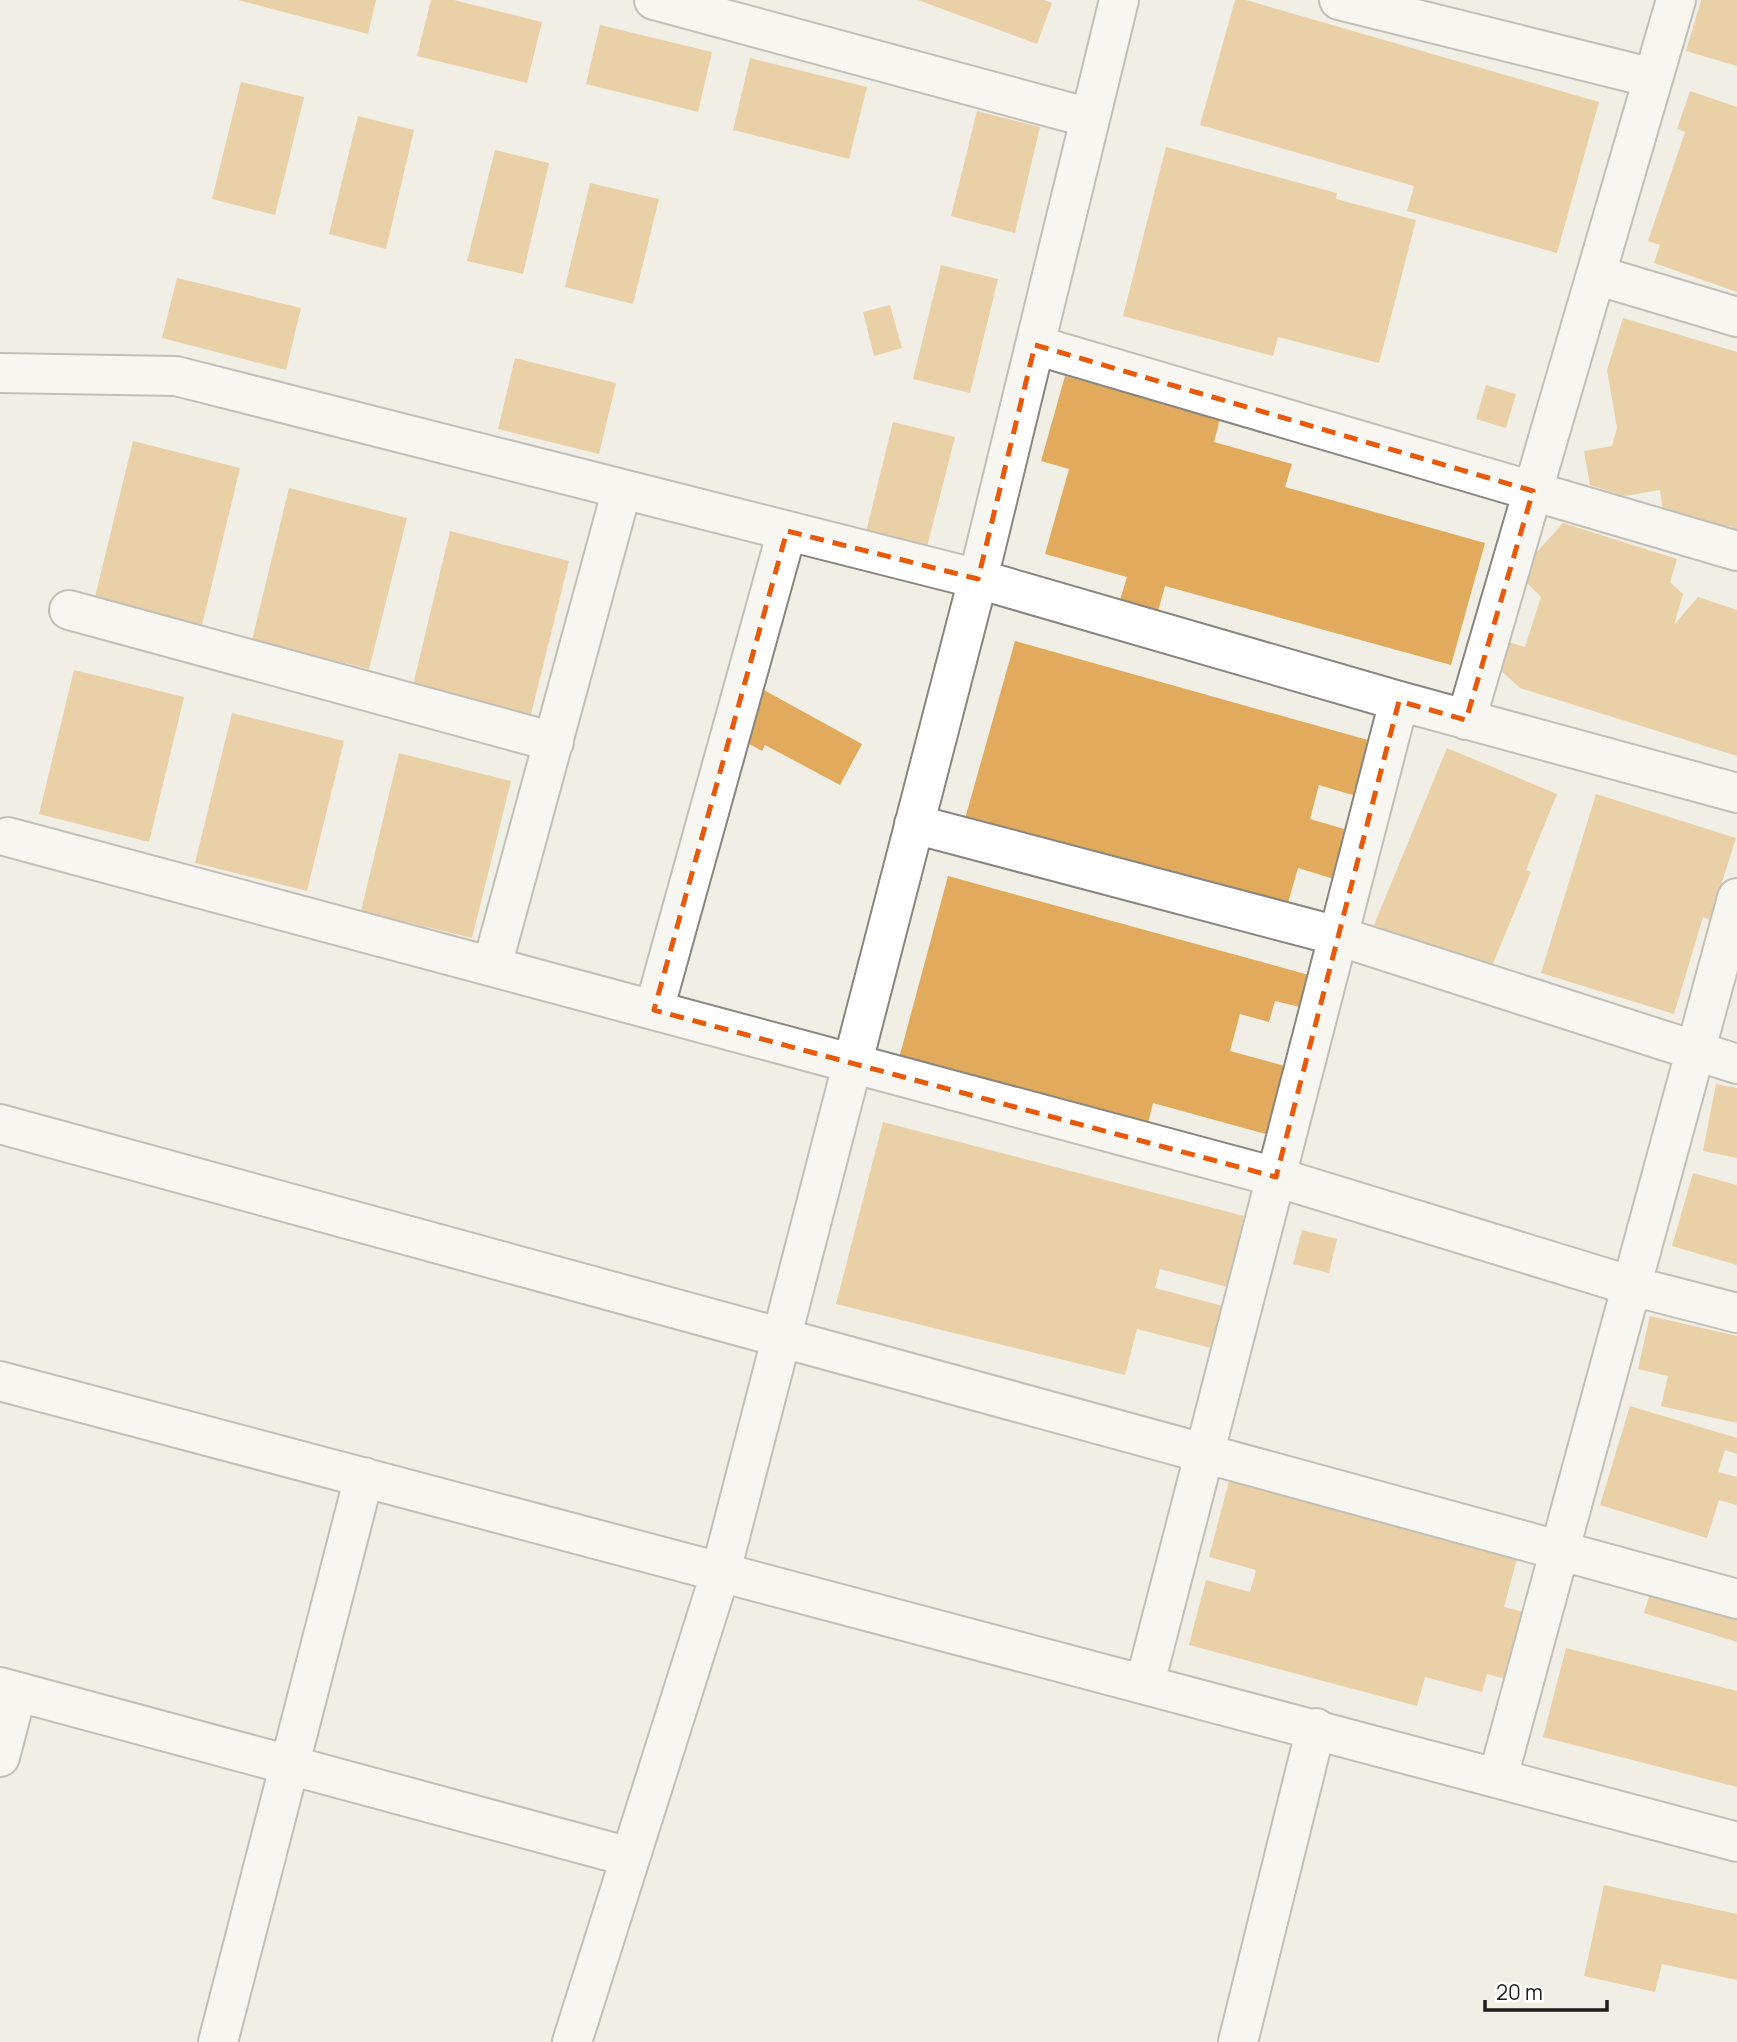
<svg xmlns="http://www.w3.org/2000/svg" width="1737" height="2042" font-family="Manrope,sans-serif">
<rect width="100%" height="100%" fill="#f1efe5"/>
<path fill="#e1aa5c" d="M238 0H376L368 34Z
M431 0H454L542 22 527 83 417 56Z
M918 0H1044L1052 3 1037 44Z
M1235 0H1246L1599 102 1557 253 1407 211 1414 186 1200 125Z
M1701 0H1737V66L1686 51Z
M600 25 712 52 698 112 586 84Z
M750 58 867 87 849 159 733 130Z
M241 82 304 97 275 215 212 199Z
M1690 91 1737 107V292L1654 263 1660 245 1648 241 1685 132 1677 129Z
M977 111 1040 127 1015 233 951 216Z
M358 116 414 130 386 249 329 234Z
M1166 147 1337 193 1336 199 1416 220 1379 363 1278 337 1273 356 1123 316Z
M495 150 549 163 523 274 467 261Z
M590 183 659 199 633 304 565 287Z
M941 265 998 279 970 393 913 379Z
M177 278 301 308 286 370 162 338Z
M890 305 902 348 874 356 863 312Z
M1623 318 1737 352V549L1732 526 1715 528 1663 513 1660 490 1625 496 1590 485 1584 451 1612 446 1617 428 1607 370Z
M515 358 616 383 599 454 498 429Z
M1065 376 1220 419 1214 442 1292 464 1285 487 1485 543 1451 665 1165 586 1158 611 1120 600 1127 577 1045 554 1069 469 1041 461Z
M1486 385 1516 394 1506 428 1476 419Z
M893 422 955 437 927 547 866 532Z
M133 441 240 468 202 625 95 597Z
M289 488 407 518 369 669 252 640Z
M1563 523 1677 559 1670 582 1683 594 1674 625 1698 597 1737 610V756L1520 688 1500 670 1509 642 1525 647 1541 597 1527 583 1536 553Z
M450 531 569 561 531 714 413 685Z
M1015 641 1382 744 1366 799 1319 785 1310 819 1351 831 1337 880 1298 868 1287 906 961 833Z
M74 670 184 697 149 842 39 814Z
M760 688 862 744 840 785 765 745 762 751 733 735Z
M232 713 344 741 307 891 195 863Z
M1447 748 1557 794 1526 870 1531 872 1489 973 1374 925Z
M399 753 511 781 472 938 361 911Z
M1596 794 1736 838 1710 920 1703 917 1674 1014 1541 973Z
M948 876 1309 975 1300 1007 1275 1001 1269 1022 1240 1014 1230 1051 1292 1068 1295 1142 1153 1103 1146 1131 898 1062Z
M1716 1084 1737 1088V1158L1703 1151Z
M883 1122 1244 1216 1227 1287 1160 1269 1155 1288 1234 1309 1223 1351 1137 1329 1125 1375 836 1304Z
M1693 1173 1737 1185V1265L1672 1246Z
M1302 1230 1337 1239 1329 1273 1293 1264Z
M1650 1316 1737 1336V1423L1661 1406 1668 1376 1638 1369Z
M1630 1406 1737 1438V1454L1725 1450 1718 1472 1737 1477V1505L1719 1500 1707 1538 1600 1505Z
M1234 1462 1522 1540 1504 1607 1524 1612 1506 1679 1487 1674 1482 1692 1425 1677 1417 1706 1189 1645 1206 1580 1250 1592 1256 1570 1209 1557Z
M1657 1570 1737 1595V1642L1644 1613Z
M1566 1648 1737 1691V1787L1543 1737Z
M1604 1885 1737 1914V1980L1662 1964 1655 1992 1584 1976Z"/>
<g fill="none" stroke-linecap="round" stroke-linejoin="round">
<defs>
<path id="minor" d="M654 0 1090 118
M1339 0 1653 78
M1596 275 1737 317
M1035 345 1737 551
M0 373 176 376 978 579 1399 701 1737 793
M69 610 554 742
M1466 720 1676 0
M914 824 1338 936 1737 1064
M8 837 1276 1177 1632 1286 1737 1313
M492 966 622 489
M654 1010 787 531
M0 1124 1737 1599
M0 1381 1737 1842
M1145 1683 1399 701
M0 1687 630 1857
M0 1757 17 1692
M1498 1777 1737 898
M218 2042 364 1477
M572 2042 721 1571 978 579 1119 0
M1238 2042 1316 1728"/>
</defs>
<use href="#minor" stroke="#89867e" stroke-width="42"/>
<use href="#minor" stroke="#fff" stroke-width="38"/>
</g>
<path d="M0 0H1737V2042H0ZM1035 345 1533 491 1466 720 1399 701 1276 1177 654 1010 787 531 978 579Z" fill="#f1efe5" fill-opacity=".55" fill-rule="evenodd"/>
<path fill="none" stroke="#e8590c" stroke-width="5" stroke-dasharray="14 9" stroke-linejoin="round" d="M1035 345 1533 491 1466 720 1399 701 1276 1177 654 1010 787 531 978 579Z"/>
<path d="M1485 2000v10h122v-10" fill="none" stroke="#1e1d1a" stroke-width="3.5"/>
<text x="1496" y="2000" font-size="21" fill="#1e1d1a" stroke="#ffffff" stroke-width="5" paint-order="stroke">20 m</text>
</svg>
